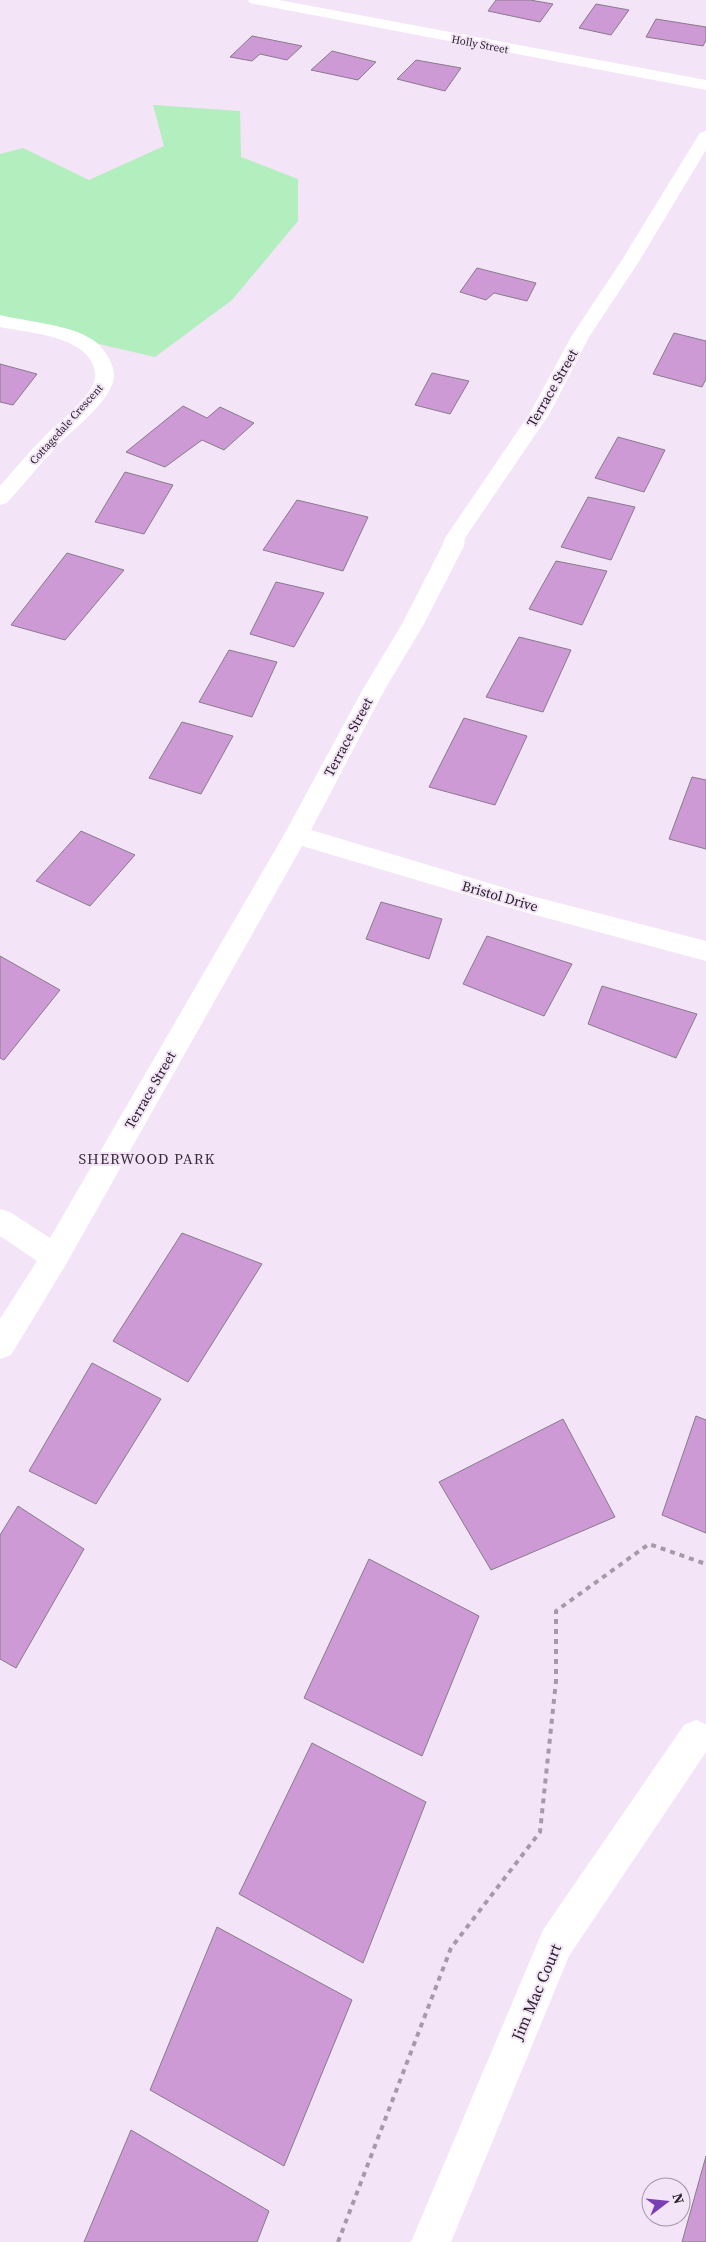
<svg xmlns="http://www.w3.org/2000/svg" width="706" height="2242" font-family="'Source Serif 4',serif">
<rect width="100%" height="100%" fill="#f4e4f7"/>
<path fill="#b2eebe" d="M153 105 240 111 241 157 298 179V221L232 300 155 357 0 321V154L23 148 89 180 164 146Z"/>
<path fill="#cd9ad6" stroke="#887b8b" d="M496 0H530L553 4 540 22 488 11Z
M596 4 629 10 611 35 579 28Z
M656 19 706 27V40L703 46 646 37Z
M252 36 302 46 287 60 260 54 252 61 230 57Z
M332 51 376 62 358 80 311 70Z
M416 60 461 68 445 91 397 79Z
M477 268 536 283 527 301 494 293 486 300 460 292Z
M674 333 706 341V379L702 387 653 374Z
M0 364 37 374 13 405 0 402Z
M432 373 469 381 450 414 415 405Z
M183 406 207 418 220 407 254 423 224 450 202 440 165 467 126 452Z
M618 437 665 450 644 492 595 478Z
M125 472 173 485 144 534 95 522Z
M588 497 635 507 611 560 561 547Z
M297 500 368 517 343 571 263 550Z
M67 553 124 570 65 640 11 625Z
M556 561 607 571 582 625 529 609Z
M276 582 324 593 294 647 250 634Z
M519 637 571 650 543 712 486 697Z
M229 650 277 662 252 717 199 702Z
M464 718 527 736 495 805 429 787Z
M182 722 233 736 201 794 149 778Z
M692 777 706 780V849L669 839Z
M81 831 135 855 90 906 36 881Z
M381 902 442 919 429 959 366 939Z
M487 936 572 964 544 1016 463 984Z
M0 956 60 990 4 1060 0 1058Z
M602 986 697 1014 676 1058 588 1024Z
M182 1233 262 1264 188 1382 113 1341Z
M92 1363 161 1399 96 1504 29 1471Z
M696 1416 706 1420V1533L662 1515Z
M563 1419 615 1517 491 1570 439 1482Z
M18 1506 84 1549 16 1668 0 1659V1535Z
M369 1559 479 1616 422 1756 304 1698Z
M312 1743 426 1802 363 1963 239 1894Z
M217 1927 352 2000 284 2166 150 2090Z
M131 2130 269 2211 257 2242H84Z
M706 2156V2242H682Z"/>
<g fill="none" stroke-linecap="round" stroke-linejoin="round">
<path stroke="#a69aa8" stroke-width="4" stroke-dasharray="5 5" stroke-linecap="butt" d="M338 2242 451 1948 540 1832 556 1681V1611L649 1544 706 1564"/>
<path fill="#fff" fill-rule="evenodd" d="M248 0H279L706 80V90L255 4 250 3Z
M706 131V150L638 263 589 337 550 413 465 538 464 546 424 624 385 689 311 830 528 895 706 941V961L528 913 302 846 65 1266 11 1355 0 1359V1319L37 1261 0 1236V1209L10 1212 50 1238 285 833 363 689 402 624 442 546 445 538 530 413 571 337 620 263 698 136 700 133Z
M0 315C28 322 69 324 93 340 104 347 118 368 113 382 106 405 74 428 58 445 40 464 24 484 7 503L0 505V486C14 470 28 453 43 438 57 423 88 400 94 382 99 369 88 353 77 347 55 334 25 332 0 327Z
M696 1720 706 1724V1752L569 1956 451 2242H411L543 1930 684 1725Z"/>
</g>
<g text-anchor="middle" stroke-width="4" stroke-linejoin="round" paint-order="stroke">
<g font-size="11" fill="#2a242b" stroke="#f4e4f7">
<text transform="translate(480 44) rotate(11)" y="4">Holly Street</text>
<text transform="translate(66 424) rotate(-48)" y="4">Cottagedale Crescent</text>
</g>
<g font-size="14" fill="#2a242b" stroke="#f4e4f7">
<text transform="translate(552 388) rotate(-60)" y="5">Terrace Street</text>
<text transform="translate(348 737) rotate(-62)" y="5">Terrace Street</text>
<text transform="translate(500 896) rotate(16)" y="5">Bristol Drive</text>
<text transform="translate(150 1090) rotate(-60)" y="5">Terrace Street</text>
</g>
<g font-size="15" letter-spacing="1" fill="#392d3b" stroke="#f4e4f7">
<text x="147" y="1164">SHERWOOD PARK</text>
</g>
<g font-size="16" fill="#2a242b" stroke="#f4e4f7">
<text transform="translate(536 1992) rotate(-67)" y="6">Jim Mac Court</text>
</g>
</g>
<g transform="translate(666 2202) rotate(74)"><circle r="24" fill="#f4e4f7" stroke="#a397a5"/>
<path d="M0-4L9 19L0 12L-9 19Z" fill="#7940b6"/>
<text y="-8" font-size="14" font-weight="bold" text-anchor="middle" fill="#2a242b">N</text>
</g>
</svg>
